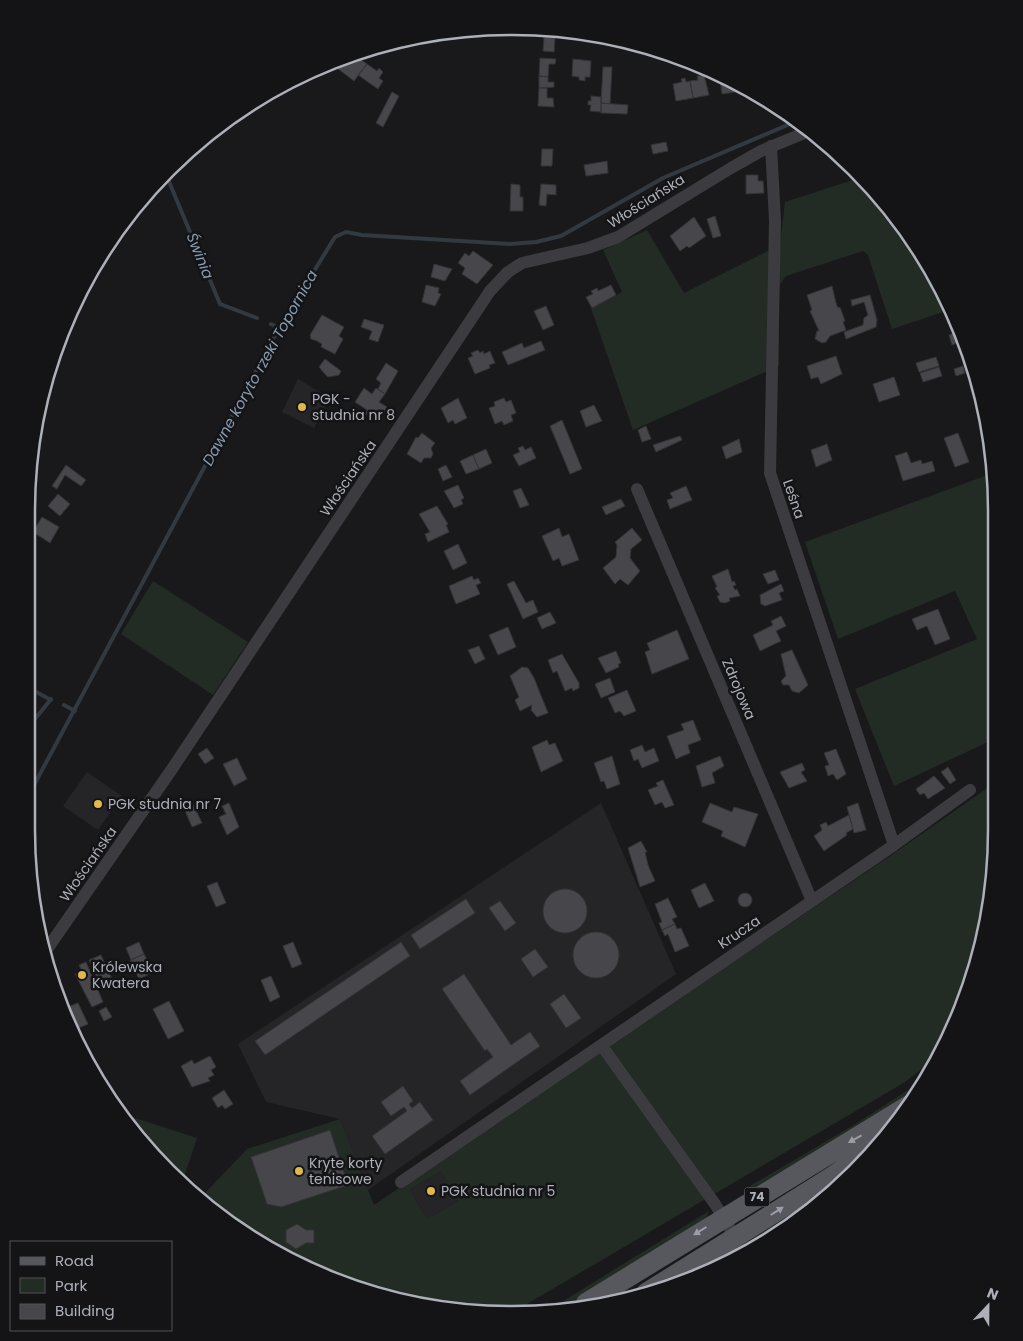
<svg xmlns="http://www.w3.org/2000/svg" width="1023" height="1341" font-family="Poppins,sans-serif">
<rect width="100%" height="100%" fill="#19191b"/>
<path fill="#252528" d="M298 379 330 398 314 428 282 412Z
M87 772 122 796 98 830 63 806Z
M601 803 676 974 368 1190 340 1119 266 1102 238 1044Z
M441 1171 458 1201 427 1219 410 1190Z"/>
<path fill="#232b25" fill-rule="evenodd" d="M862 177 915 242 949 310 892 329 868 255 863 251 786 276 778 287 779 366 633 430 591 308 622 292 603 250 647 230 684 293 780 245 785 202Z
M993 473V746L990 741 894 786 855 689 977 639 955 591 838 639 805 542Z
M153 581 248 642 213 695 121 634Z
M993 784V893L971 986 935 1059 905 1082 510 1314 386 1298 269 1250 203 1199 205 1193 247 1149 340 1119 374 1205 893 854ZM441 1171 458 1201 427 1219 410 1190Z
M925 1079 920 1090 750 1193 748 1190 750 1186 857 1123Z
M123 1114 197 1138 182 1183 169 1173Z
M854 1173 781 1233 667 1289Z
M709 1211 705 1221 567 1306 552 1308Z"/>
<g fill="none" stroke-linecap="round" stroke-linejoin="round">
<path stroke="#323940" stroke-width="4" d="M165 172 220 304 257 318
M271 324 279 328
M27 687 51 700
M64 705 75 711
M27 729 51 699
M26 800 279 328 335 237 346 232 362 235 510 244 536 242 561 236 663 178 797 121"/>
</g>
<path fill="#46464b" stroke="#343337" d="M544 37 555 38 554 52 543 51Z
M354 55 367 64 354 81 329 62Z
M540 58 556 59 555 64H549L548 77 539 76Z
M573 59 591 61 590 77H585V81L579 80V77L572 76Z
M367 64 377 71 379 68 383 72 379 78 383 81 378 89 358 75Z
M603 67H612L610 104 601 103Z
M704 75 709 95 693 98 690 81 698 80 697 76Z
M539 76 548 77V82H554V87L539 88Z
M685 78 686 82 690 81 693 98 676 101 673 84 682 82 681 79Z
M725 78 742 87V91L722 94 720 79Z
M539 88H547V98H553L554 107 538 106Z
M392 92 399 96 383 127 376 123Z
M591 96 601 97V112L590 111 591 105H588V101H591Z
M601 103 628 105 627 114 601 113Z
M666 142 668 151 653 154 651 145Z
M542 149H553L552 166H541Z
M607 161 608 173 586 176 584 165Z
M746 175H758V181H763L764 193 746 194Z
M511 184 520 185V197H523V211H510Z
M541 184 556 185V195L547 194 546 206 539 205Z
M715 216 721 236 713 238 707 219Z
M694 217 706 236 689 248 687 246 680 251 670 236Z
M473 251 493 265 477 284 462 274 465 268 458 263 465 253 469 256Z
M434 264 452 269 445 281 431 277Z
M426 285 439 288 438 293 441 294 435 306 422 302Z
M611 285 616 295 592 308 586 297 593 294 591 291 597 288 598 291Z
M832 286 836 303 838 308 840 307 845 321 843 322 846 330 830 336 826 342 822 343 815 339 817 331H819L810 311 812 310 807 295Z
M870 295 877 320 876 327 846 339 844 332 863 325 864 318 868 315 864 302 852 306 851 300Z
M546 306 554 325 543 330 534 311Z
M322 315 344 327 339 336 343 339 335 354 321 347 322 344 317 341 311 339 310 335Z
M364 319 384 325 378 342 369 339 372 331 361 327Z
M959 331 963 341 952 345 949 335Z
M541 341 545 350 508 365 502 352 522 343 524 348Z
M478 350 480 353 483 351 484 354 490 351 495 363 489 365 490 368 475 374 468 358 473 356 471 353Z
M836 356 842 374 821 384 818 377 811 379 807 366Z
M936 357 939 366 919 372 916 363Z
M325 359 341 371 339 375 328 377 324 373 319 367Z
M386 363 398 371 385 394 378 389 381 383 376 379Z
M963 366 965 373 956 376 954 369Z
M939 367 942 376 923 382 920 373Z
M894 377 900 395 879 402 873 384Z
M364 388 372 394 376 388 385 394 379 402 387 407 378 422 365 414 367 410 355 402Z
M458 398 467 418 455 424 453 420 448 423 441 408Z
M504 398 506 402 511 400 516 413 511 415 513 421 504 425 502 421 495 424 489 408 495 406 494 402Z
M594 405 602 421 586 427 580 411Z
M562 420 582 469 570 474 550 426Z
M646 426 651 439 642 442 638 430Z
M422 433 435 443 431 448 433 454 431 458H424L421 463 407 454 416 437 418 438Z
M958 433 969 462 955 467 944 438Z
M680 436 682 440 656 452 653 445Z
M739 439 742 452 726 459 722 447Z
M827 444 832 460 816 467 811 450Z
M523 446 525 450 531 447 536 458 519 466 513 455 520 452 518 448Z
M486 449 492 463 479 469 473 455Z
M907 452 911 463 921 460 922 464 932 461 935 471 903 481 895 456Z
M473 455 479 469 466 474 460 461Z
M66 465 86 480 81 486 65 475 57 489 52 486Z
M446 465 452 477 443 481 438 469Z
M458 485 464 498 461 500 463 504 454 508 444 491Z
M686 486 692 500 670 509 667 500 673 498 670 493Z
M521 488 529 505 520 508 513 491Z
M58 494 70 504 60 516 48 506Z
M621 499 625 506 606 515 602 507Z
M437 506 448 524 446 525 449 532 428 542 425 534 430 532 419 514Z
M42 517 59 527 50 543 33 532Z
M559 528 562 537 569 534 579 560 562 566 559 558 553 561 542 536Z
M632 528 642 540 631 549 630 558 640 571 628 585 620 579 615 584 603 568 616 557 617 545 615 542Z
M458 544 467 563 453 570 444 551Z
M728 569 732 582 734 581 736 585 733 586 735 590 737 589 740 596 729 598 730 601 725 603 720 602 717 596 720 595 715 588 717 587 712 576Z
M775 570 779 580 768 584 763 574Z
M472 576 474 580 478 578 481 583 476 585 480 594 456 604 449 586Z
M514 581 526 603 533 600 538 612 523 619 507 584Z
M781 584 784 591 779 593 782 600 765 606 761 604 760 595Z
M938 609 950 639 935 645 927 626 917 630 912 619Z
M550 612 556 623 542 629 537 618Z
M781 616 786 626 776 631 781 641 760 651 753 635 773 625 771 621Z
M508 627 516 647 498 655 489 635Z
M677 630 689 659 652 674 645 652 650 650 647 643Z
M479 646 485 659 475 664 468 650Z
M792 650 808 685 799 693 792 691 789 685H783L781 681 786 676 781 654Z
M616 651 621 663 618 664 619 667 606 673 598 658Z
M562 654 579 683V688L573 691 572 688 565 691 557 671 553 673 548 660Z
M522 667 528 668 534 678 548 713 537 717 531 710 532 705 520 711 515 700 519 697 510 676Z
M610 678 615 692 601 698 595 684Z
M627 690 636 711 624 716 620 711 615 713 608 698Z
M693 720 701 740 688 745 690 753 676 759 667 736 684 730 681 724Z
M547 740 549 745 555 743 563 761 541 772 532 747Z
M642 745 645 752 654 748 659 761 642 768 638 759 634 761 630 750Z
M207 748 214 758 205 764 198 754Z
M836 749 846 774 837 780 833 774 828 776 825 766 829 765 824 753Z
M612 756 620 784 607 789 604 781 601 782 594 763Z
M720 756 724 766 712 773 715 783 702 787 696 766Z
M237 758 247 779 234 786 223 764Z
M802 763 805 770 801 772 807 781 789 788 780 772Z
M948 767 956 780 950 784 941 772Z
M934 776 945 788 928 799 924 793 920 795 916 789Z
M663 780 674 805 665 808 662 802 655 805 648 790 658 786 656 783Z
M192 802 202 823 192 827 183 806Z
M229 803 239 827 227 835 219 817 226 814 222 806Z
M710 803 732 812 734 807 758 814 745 847 721 836 723 831 702 822Z
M858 803 866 830 854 833 847 807Z
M849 815 853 829 846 833 847 835 824 851 814 836 822 830 820 825 826 822 828 826Z
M641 841 647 852H645L648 865 655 881 640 887 628 848Z
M217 882 226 903 216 907 207 886Z
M705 883 714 901 699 908 691 890Z
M543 911a22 22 0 1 1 44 0a22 22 0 1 1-44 0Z
M738 900a7 7 0 1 1 14 0a7 7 0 1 1-14 0Z
M668 898 677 917 672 919 675 924 662 930 659 923 662 922 655 904Z
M466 899 475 913 420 949 411 935Z
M500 901 516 923 505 931 489 908Z
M675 924 677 929 681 928 689 946 675 952 668 934 665 936 662 930Z
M573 955a23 23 0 1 1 46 0a23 23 0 1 1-46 0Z
M139 942 144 954 131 960 126 948Z
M293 942 302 964 292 968 283 946Z
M401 942 410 956 265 1055 255 1041Z
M535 949 548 967 533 977 521 959Z
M144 954 154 972 139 979 130 960Z
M101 955 113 981 101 987 89 960Z
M86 962 103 1002 92 1007 75 974 82 971 79 965Z
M464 974 511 1045 530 1032 540 1046 470 1095 460 1081 493 1057 487 1049 485 1051 442 989Z
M271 976 280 997 270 1002 261 980Z
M564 994 581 1018 566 1028 550 1004Z
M169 1001 184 1031 168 1039 153 1009Z
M78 1003 88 1024 74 1030 65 1008Z
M106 1007 112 1017 104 1021 99 1011Z
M210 1056 216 1067 211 1070 214 1075 208 1078 210 1081 192 1087 181 1066 192 1060 194 1064Z
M403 1086 413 1101 409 1104 412 1108 420 1102 433 1120 385 1154 372 1136 407 1111 404 1107 391 1116 381 1102Z
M224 1090 233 1104 225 1109 222 1105 218 1108 212 1098Z
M330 1130 348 1185 281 1207 267 1204 251 1157Z
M297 1224 306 1230H314V1243H306L296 1249 286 1242V1230Z"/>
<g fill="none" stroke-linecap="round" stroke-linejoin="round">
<path stroke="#3b3b40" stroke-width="12" d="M771 146 775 221 770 473 894 845
M637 489 812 901
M43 955 172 769 490 291 508 272 522 263 588 248 618 237 731 168 761 151 809 131
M602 1046 715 1204 735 1237
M401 1182 894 845 970 790"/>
<path stroke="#57585e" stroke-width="20" d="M646 1293 833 1176 878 1145
M586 1303 911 1104"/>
</g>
<defs><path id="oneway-solid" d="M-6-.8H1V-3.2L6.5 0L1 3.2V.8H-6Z" transform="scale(1.25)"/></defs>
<g fill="#9c9ea7">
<use href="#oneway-solid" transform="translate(855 1139) rotate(151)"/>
<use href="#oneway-solid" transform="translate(777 1211) rotate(-32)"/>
<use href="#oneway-solid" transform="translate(700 1231) rotate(148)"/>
</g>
<g fill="#e1b84b" stroke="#141416" stroke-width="2">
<circle cx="302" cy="407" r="5"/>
<circle cx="98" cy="804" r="5"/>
<circle cx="82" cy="975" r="5"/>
<circle cx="299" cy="1171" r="5"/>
<circle cx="431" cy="1191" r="5"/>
</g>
<g text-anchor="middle" stroke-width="5" stroke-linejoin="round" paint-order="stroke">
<rect fill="#141416" stroke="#7f8188" stroke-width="1" x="744.5" y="1187.5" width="25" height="19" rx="4"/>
<g font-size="12" font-weight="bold" fill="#adb0b9">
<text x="757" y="1201">74</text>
</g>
<g font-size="14" fill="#adb0b9" stroke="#141416">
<text transform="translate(646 201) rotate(-32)" y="5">Włościańska</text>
<text transform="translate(348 478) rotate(-56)" y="5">Włościańska</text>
<text transform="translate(794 499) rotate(71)" y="5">Leśna</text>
<text transform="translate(739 689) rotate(67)" y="5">Zdrojowa</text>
<text transform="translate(88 864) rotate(-55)" y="5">Włościańska</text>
<text transform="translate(739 932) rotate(-34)" y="5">Krucza</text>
</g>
<g font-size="14" fill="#adb0b9" stroke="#141416" text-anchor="start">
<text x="312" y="404">PGK -<tspan x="312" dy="16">studnia nr 8</tspan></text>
<text x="108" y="809">PGK studnia nr 7</text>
<text x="92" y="972">Królewska<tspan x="92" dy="16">Kwatera</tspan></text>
<text x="309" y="1168">Kryte korty<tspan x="309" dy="16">tenisowe</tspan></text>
<text x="441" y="1196">PGK studnia nr 5</text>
</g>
<g font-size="15" font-style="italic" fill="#889bb1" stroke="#141416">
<text transform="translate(200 256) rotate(68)" y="5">Świnia</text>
<text transform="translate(260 368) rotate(-61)" y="5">Dawne koryto rzeki Topornica</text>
</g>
</g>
<path d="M0 0H1023V1341H0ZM511 35H512A476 476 0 0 1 988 511V830A476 476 0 0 1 512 1306H511A476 476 0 0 1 35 830V511A476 476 0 0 1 511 35Z" fill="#141416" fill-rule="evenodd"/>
<path fill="none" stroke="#adb0b9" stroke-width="2.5" d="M511 35H512A476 476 0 0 1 988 511V830A476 476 0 0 1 512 1306H511A476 476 0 0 1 35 830V511A476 476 0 0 1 511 35Z"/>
<rect x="10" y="1241" width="162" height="90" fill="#141416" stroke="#515257"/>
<rect x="20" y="1257" width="25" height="8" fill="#57585e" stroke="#515257"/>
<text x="55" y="1266" font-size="15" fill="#adb0b9">Road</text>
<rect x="20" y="1278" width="25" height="15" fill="#232b25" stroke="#515257"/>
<text x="55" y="1291" font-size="15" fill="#adb0b9">Park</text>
<rect x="20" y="1304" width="25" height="15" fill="#46464b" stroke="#515257"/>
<text x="55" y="1316" font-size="15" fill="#adb0b9">Building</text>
<g transform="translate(988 1306) rotate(22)" stroke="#141416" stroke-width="4" paint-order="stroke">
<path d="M0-4L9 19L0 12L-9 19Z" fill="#adb0b9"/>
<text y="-8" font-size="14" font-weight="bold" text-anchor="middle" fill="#adb0b9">N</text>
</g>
</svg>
